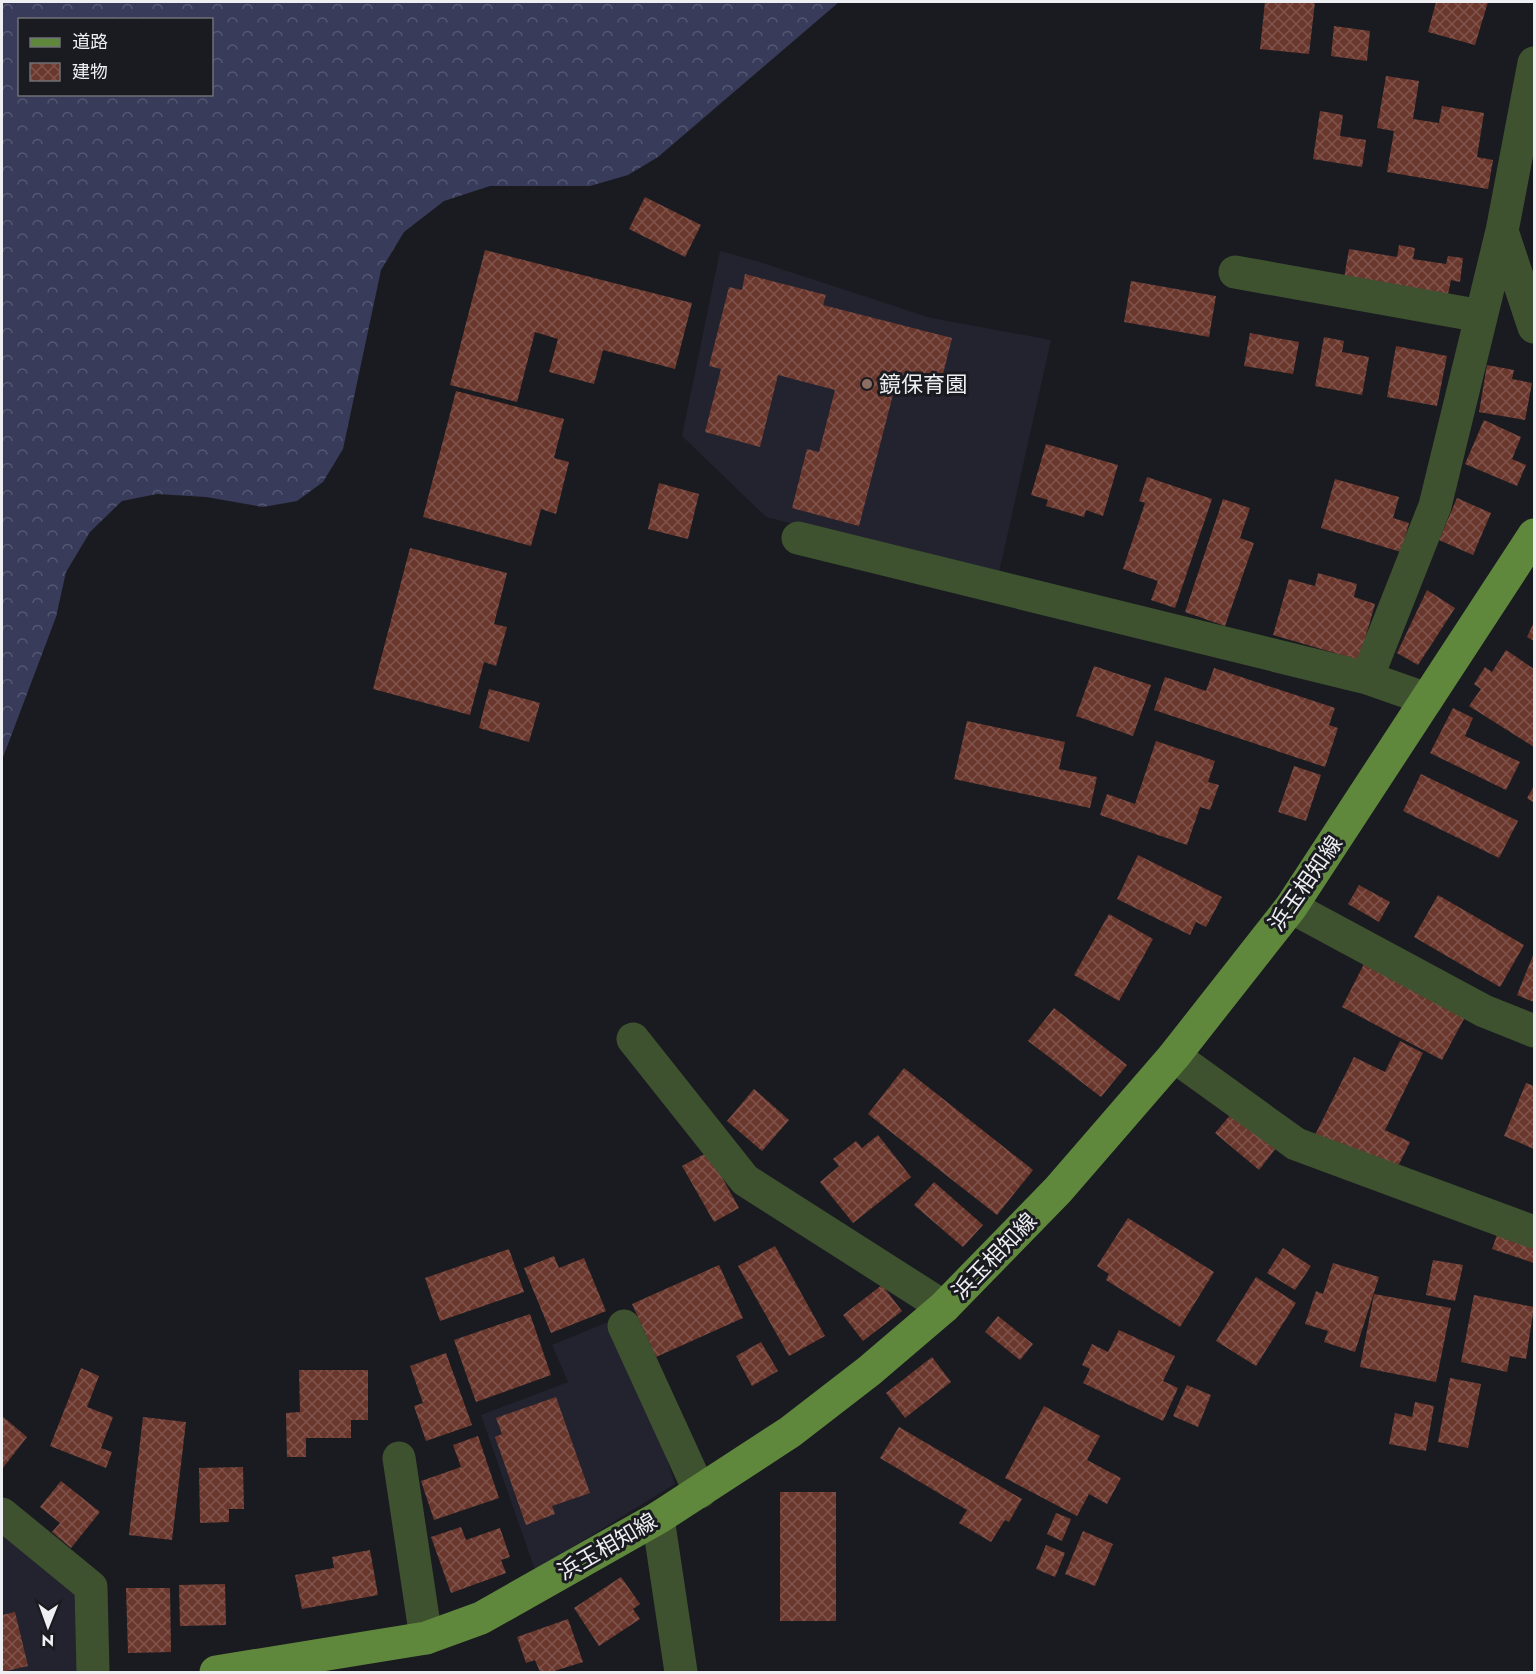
<svg xmlns="http://www.w3.org/2000/svg" width="1536" height="1674" font-family="Jost,'Noto Sans JP',sans-serif">
<defs>
<pattern id="forest-crowns" width="20" height="18" patternUnits="userSpaceOnUse" patternTransform="scale(1.5)"><rect width="20" height="18" fill="#383b5a"/><path d="M2 6a3 3 0 1 1 6 0M12 15a3 3 0 1 1 6 0" fill="none" stroke="#555872"/></pattern>
<pattern id="building-cross-hatch" width="8" height="8" patternUnits="userSpaceOnUse" patternTransform="scale(1.5)"><rect width="8" height="8" fill="#6a372d"/><path d="M0 0l8 8M0 8l8-8" fill="none" stroke="#80544c"/></pattern>
</defs>
<rect width="100%" height="100%" fill="#1a1b20"/>
<path fill="#22232e" d="M720 251 760 262 931 318 1051 340 998 577 766 517 682 436Z
M620 1317 675 1484 535 1570 481 1415 568 1382 552 1345Z
M2 1525 80 1592 83 1672H2Z"/>
<path fill="url(#forest-crowns)" fill-rule="evenodd" d="M2 2H839L658 157 628 175 590 186H490L444 201 404 232 381 270 343 449 323 482 297 501 263 507 206 497 157 494 122 501 90 532 66 572 56 617 2 760ZM20 20H212V94H20Z"/>
<path fill="url(#building-cross-hatch)" d="M1265 2H1315L1309 54 1260 49Z
M1436 2H1488L1475 45 1428 32Z
M1334 26 1370 31 1367 61 1331 56Z
M1386 76 1419 81 1413 119 1439 123 1442 106 1484 113 1477 157 1493 160 1488 189 1387 172 1394 131 1377 128Z
M1320 111 1343 115 1340 136 1366 140 1362 167 1313 159Z
M645 197 701 225 685 257 629 229Z
M1399 245 1415 248 1413 259 1446 264 1448 256 1463 258 1460 282 1451 280 1448 294 1344 278 1349 249 1397 257Z
M485 250 692 303 675 369 603 350 594 384 549 372 558 339 535 332 517 402 450 385Z
M745 274 826 295 823 305 952 338 938 394 896 383 859 526 792 508 807 449 819 452 835 390 778 375 760 447 705 432 721 369 709 366 729 287 742 290Z
M1131 281 1216 296 1209 337 1124 322Z
M1250 333 1299 342 1293 374 1244 366Z
M1324 337 1344 341 1342 352 1369 357 1362 395 1315 386Z
M1396 346 1447 356 1437 406 1387 397Z
M1487 365 1514 370 1512 379 1532 383 1525 420 1479 412Z
M456 391 564 419 554 458 569 462 556 514 541 509 531 546 423 517Z
M1484 420 1521 437 1512 459 1526 465 1517 486 1465 464Z
M1046 444 1118 465 1103 516 1086 510 1084 517 1046 506 1048 500 1031 495Z
M1147 477 1212 499 1175 608 1151 600 1158 581 1123 569 1145 503 1139 501Z
M1335 479 1399 497 1393 518 1409 523 1401 552 1321 528Z
M659 483 699 494 688 539 648 529Z
M1457 498 1491 513 1473 555 1439 540Z
M1223 499 1250 508 1240 538 1254 543 1225 626 1185 612Z
M410 548 507 573 494 624 507 627 496 666 484 662 470 715 373 689Z
M1318 573 1357 584 1354 597 1375 604 1359 660 1273 635 1289 579 1315 586Z
M1427 590 1455 608 1418 665 1397 653Z
M1534 622V641L1527 637Z
M1506 650 1534 669V747L1469 706 1481 689 1474 684 1485 667 1492 672Z
M1094 666 1151 685 1133 736 1076 716Z
M1214 668 1335 708 1329 725 1338 728 1325 767 1154 710 1165 677 1206 691Z
M489 689 540 703 529 742 479 728Z
M1453 708 1473 718 1465 736 1520 762 1506 790 1430 753Z
M967 721 1065 742 1059 769 1097 777 1090 808 954 779Z
M1156 741 1215 761 1208 782 1219 785 1210 810 1200 807 1187 845 1100 815 1107 794 1135 804Z
M1294 766 1321 775 1306 821 1278 812Z
M1421 774 1518 821 1499 858 1403 811Z
M1534 786V803L1527 798Z
M1138 855 1222 897 1206 927 1196 922 1190 935 1117 899Z
M1359 885 1390 902 1379 922 1348 904Z
M1438 895 1524 945 1500 987 1414 937Z
M1109 914 1153 939 1119 1001 1074 975Z
M1534 953V1002L1517 995Z
M1364 964 1465 1017 1442 1060 1342 1007Z
M1054 1008 1127 1065 1101 1097 1028 1041Z
M1400 1041 1423 1053 1385 1130 1410 1142 1394 1174 1315 1135 1354 1057 1385 1072Z
M904 1068 1033 1170 997 1215 868 1114Z
M1526 1083 1534 1086V1149L1504 1136Z
M754 1089 789 1120 762 1151 727 1121Z
M1232 1113 1276 1148 1259 1170 1215 1133Z
M878 1135 911 1177 853 1223 820 1182 839 1166 833 1159 856 1141 862 1148Z
M708 1152 739 1208 714 1222 682 1166Z
M934 1182 983 1225 963 1247 914 1205Z
M1128 1218 1214 1272 1180 1327 1106 1280 1109 1274 1097 1266Z
M1498 1232 1534 1245V1263L1492 1249Z
M775 1246 825 1336 789 1356 738 1266Z
M1283 1248 1311 1266 1295 1290 1267 1273Z
M509 1249 524 1292 440 1321 425 1278Z
M554 1256 559 1268 584 1258 606 1311 551 1333 524 1268Z
M1433 1260 1463 1265 1455 1301 1426 1295Z
M1333 1263 1379 1277 1355 1352 1324 1342 1328 1331 1305 1324 1316 1291 1323 1294Z
M719 1265 743 1318 656 1357 632 1304Z
M1256 1277 1296 1303 1256 1366 1216 1341Z
M882 1285 902 1311 863 1341 843 1315Z
M1374 1294 1451 1308 1436 1382 1360 1367Z
M1474 1295 1534 1307 1526 1359 1510 1356 1507 1372 1461 1362Z
M530 1314 551 1375 476 1402 454 1340Z
M998 1316 1033 1344 1020 1360 985 1332Z
M1119 1330 1175 1356 1163 1381 1178 1388 1163 1421 1083 1383 1090 1369 1082 1365 1092 1344 1108 1352Z
M761 1342 778 1371 752 1386 736 1356Z
M446 1353 472 1425 426 1441 414 1406 423 1403 410 1366Z
M932 1357 951 1382 905 1418 886 1393Z
M81 1368 99 1376 87 1407 113 1417 101 1448 112 1452 106 1468 50 1446Z
M299 1370H368V1420H351V1438H306V1457H287L286 1413 300 1412Z
M1450 1378 1481 1384 1468 1448 1438 1442Z
M1187 1385 1211 1395 1198 1427 1173 1416Z
M556 1397 590 1493 552 1506 555 1514 526 1525 495 1437 502 1434 496 1418Z
M1415 1402 1434 1406 1426 1451 1389 1444 1395 1413 1412 1417Z
M1044 1406 1100 1436 1087 1460 1121 1478 1107 1504 1089 1494 1077 1516 1005 1478Z
M2 1416 27 1437 2 1469Z
M143 1417 186 1422 172 1540 129 1535Z
M899 1427 1022 1499 1009 1522 1005 1520 991 1542 959 1523 967 1510 880 1458Z
M478 1436 499 1498 434 1520 421 1481 461 1467 453 1445Z
M243 1467 244 1509H229V1522L200 1523 199 1468Z
M61 1481 100 1512 71 1548 52 1532 60 1523 40 1507Z
M780 1492H836V1621H780Z
M1056 1513 1071 1519 1062 1541 1047 1534Z
M461 1527 466 1540 500 1528 510 1557 501 1560 506 1573 451 1593 431 1537Z
M1083 1531 1113 1544 1095 1586 1065 1574Z
M1046 1545 1065 1553 1055 1577 1036 1569Z
M370 1550 378 1595 302 1609 295 1575 334 1568 332 1557Z
M621 1577 640 1604 633 1609 640 1619 599 1646 574 1608Z
M225 1584 226 1625 180 1626 179 1585Z
M126 1588H170L171 1652 128 1653Z
M15 1612 28 1666 2 1672V1615Z
M568 1619 583 1662 551 1672H540L535 1660 526 1663 517 1637Z"/>
<g fill="none" stroke-linecap="round" stroke-linejoin="round">
<path stroke="#3e522f" stroke-width="33" d="M1502 231 1534 327
M1235 272 1481 316
M798 538 1367 678 1427 699
M1367 678 1435 506 1502 231 1534 63
M1291 907 1484 1011 1534 1031
M633 1039 745 1180 944 1307
M1174 1056 1296 1144 1534 1232
M624 1326 700 1492
M399 1458 426 1638
M2 1514 91 1587 93 1672
M658 1518 681 1672"/>
<path stroke="#60883c" stroke-width="33" d="M216 1672 426 1638 481 1618 658 1518 790 1432 869 1371 944 1307 1058 1190 1174 1056 1291 907 1534 535"/>
</g>
<circle fill="#8d6e63" stroke="#1a1b20" stroke-width="2" cx="867" cy="384" r="6"/>
<g text-anchor="middle" stroke-width="6" stroke-linejoin="round" paint-order="stroke">
<g font-size="22" fill="#eeeff3" stroke="#1a1b20" text-anchor="start">
<text x="879" y="392">鏡保育園</text>
</g>
<g font-size="22" fill="#eeeff3" stroke="#1a1b20">
<text transform="translate(1305 883) rotate(-55)" y="8">浜玉相知線</text>
<text transform="translate(994 1256) rotate(-46)" y="8">浜玉相知線</text>
<text transform="translate(607 1546) rotate(-30)" y="8">浜玉相知線</text>
</g>
</g>
<rect width="1536" height="1674" fill="none" stroke="#eeeff3" stroke-width="6"/>
<rect x="18" y="18" width="195" height="78" fill="#1a1b20" stroke="#6f7074" stroke-width="1.5"/>
<rect x="30" y="38" width="30" height="9" fill="#60883c" stroke="#6f7074" stroke-width="1.5"/>
<text x="72" y="48" font-size="18" fill="#eeeff3">道路</text>
<rect x="30" y="63" width="30" height="18" fill="url(#building-cross-hatch)" stroke="#6f7074" stroke-width="1.5"/>
<text x="72" y="78" font-size="18" fill="#eeeff3">建物</text>
<g transform="translate(48 1626) rotate(181)" stroke="#1a1b20" stroke-width="4.5" paint-order="stroke">
<path d="M0-4.5L10 22L0 15L-10 22Z" fill="#eeeff3"/>
<text y="-9" font-size="16" font-weight="bold" text-anchor="middle" fill="#eeeff3">N</text>
</g>
</svg>
